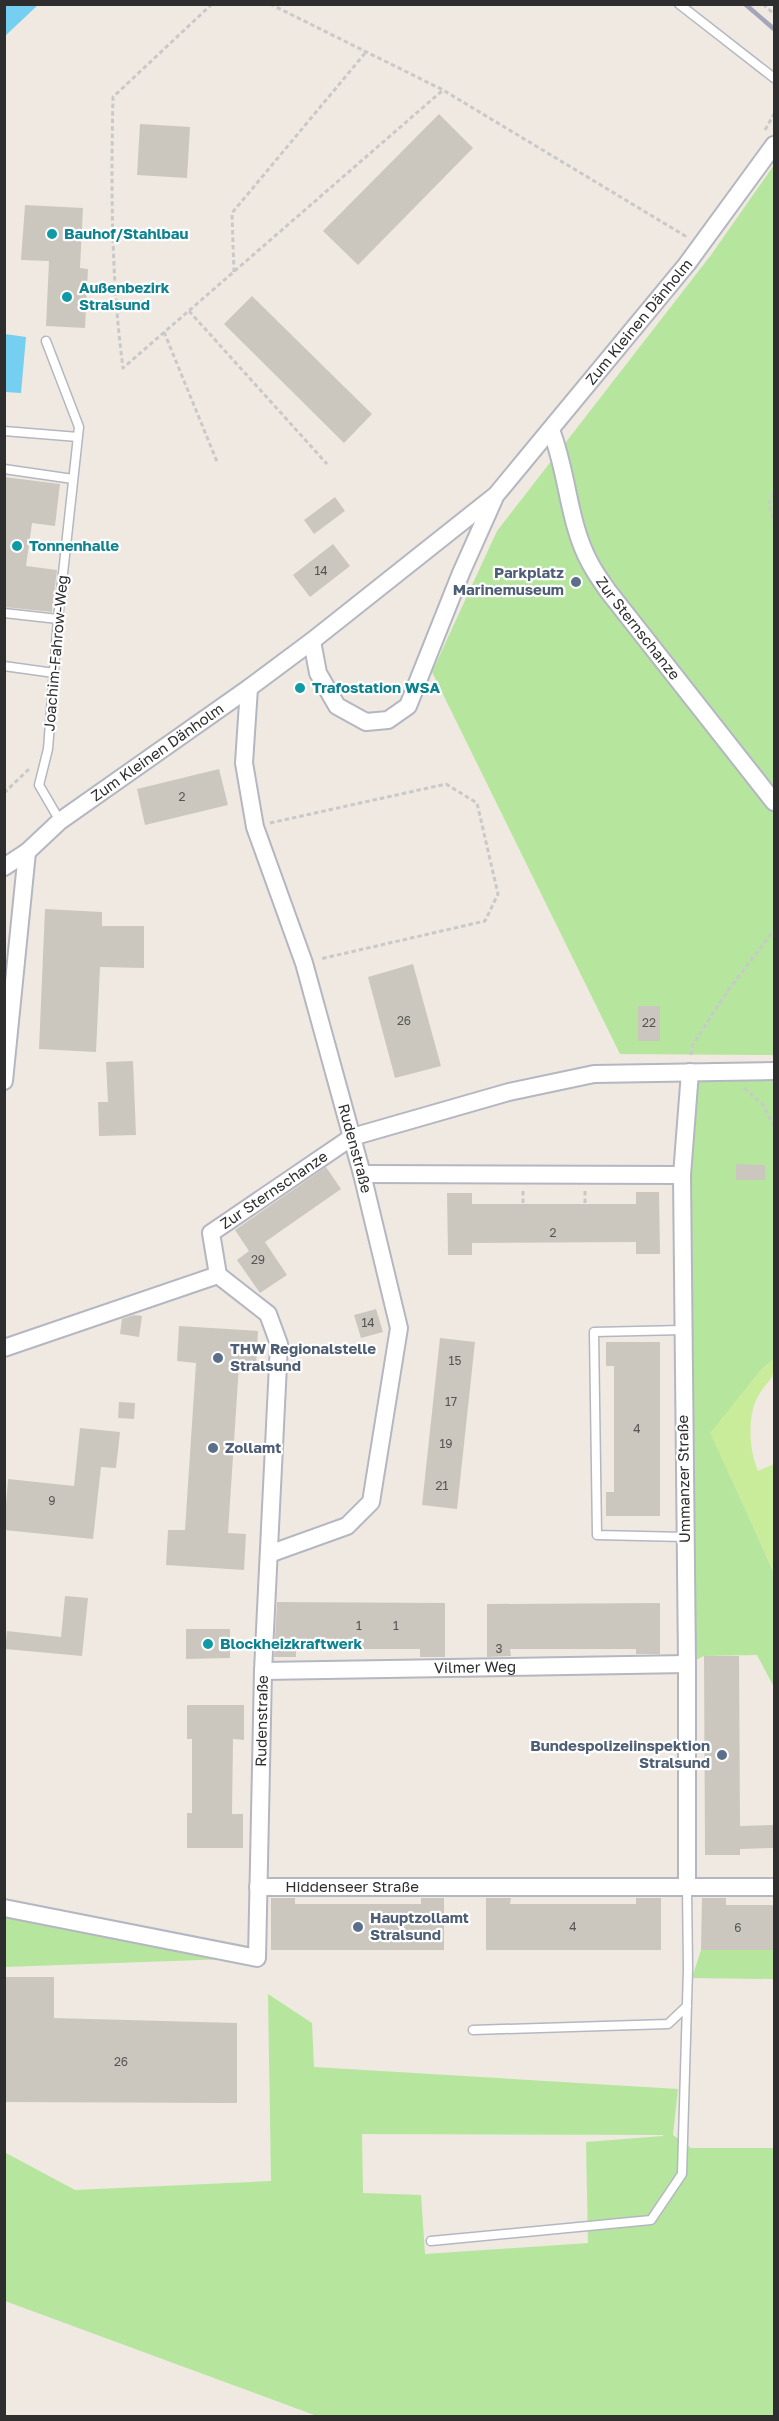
<svg xmlns="http://www.w3.org/2000/svg" width="779" height="2421" font-family="'Golos Text',sans-serif">
<rect width="100%" height="100%" fill="#efe9e1"/>
<path fill="#b6e59e" fill-rule="evenodd" d="M774 165V1055L620 1054 432 672 497 531 711 255Z
M774 1071V1359L760 1371 711 1433 774 1573V1687L757 1655 704 1656 687 1664 690 1072Z
M5 1908 257 1958 5 1967Z
M701 1950H774V1979L692 1978Z
M268 1994 312 2023 314 2067 678 2089 673 2135 691 2148H774V2416H317L5 2301 4 2152 75 2190 271 2181ZM362 2134 663 2135V2136L586 2142 588 2243 425 2254 421 2195 363 2193Z"/>
<path fill="#c9ec9a" d="M774 1359C775 1382 769 1378 758 1396 747 1416 749 1450 758 1471L774 1464V1572L710 1433 760 1371Z"/>
<path fill="#75cff0" d="M5 4H38V5L5 36Z
M5 334 26 337 21 393 5 392Z"/>
<path fill="#cbc7bf" d="M439 114 473 148 358 265 323 231Z
M140 124 190 127 187 178 137 175Z
M25 205 83 208 80 268 88 269 85 328 46 326 49 261 21 260Z
M252 296 372 414 344 443 224 324Z
M4 477 60 484 55 526 32 523 26 566 57 570 52 612 4 607Z
M335 497 345 511 314 534 304 520Z
M333 544 350 566 310 597 293 575Z
M219 769 228 805 145 825 137 789Z
M45 909 102 912V926H144V968L100 967 96 1052 39 1049Z
M413 964 441 1066 395 1078 368 977Z
M638 1006H660V1041H638Z
M133 1061 136 1135 99 1136 98 1102H108L106 1062Z
M736 1164 765 1165V1180H736Z
M326 1167 341 1189 265 1242 287 1275 260 1293 237 1260 249 1251 235 1230Z
M636 1192H659L660 1254H636V1242L472 1243V1255H448L447 1193H472V1204H636Z
M376 1309 383 1332 361 1338 354 1315Z
M134 1315 142 1316 139 1337 120 1334 122 1319Z
M179 1326 258 1331 256 1366 239 1365 228 1533 246 1534 244 1570 166 1565 168 1530H185L196 1363 177 1361Z
M440 1338 475 1342 457 1509 422 1505Z
M606 1342H660V1516H606V1492H614V1366H606Z
M119 1402 135 1403 134 1419 118 1418Z
M80 1428 120 1432 116 1468 101 1467 93 1539 4 1530 8 1479 74 1486Z
M65 1596 88 1598 82 1656 5 1649 7 1631 61 1637Z
M277 1602 445 1603V1657H420V1649H296V1657H274Z
M660 1603V1654H636V1649H510L511 1656 487 1657V1604Z
M186 1629H230V1658L186 1659Z
M704 1656H739L740 1826 774 1825V1848L740 1849V1855H705Z
M187 1705H244V1740L233 1739 232 1814H243V1848H187V1813H192V1739H187Z
M271 1898H295V1904H421V1898H444V1950H271Z
M486 1898H511L510 1904H636V1898H661V1950H486Z
M702 1898H726V1905H774V1950H701Z
M4 1977H54V2018L237 2023V2103L4 2102Z"/>
<g fill="none" stroke-linecap="round" stroke-linejoin="round">
<defs>
<path id="lane" d="M679 4 774 78
M46 341 79 427 58 619 48 749 39 785 60 821
M4 431 78 437
M4 469 73 479
M4 613 58 619
M4 666 54 673
M683 1330 594 1332 597 1535 685 1537
M473 2030 668 2024 687 2006
M431 2241 651 2220 682 2174 688 1969 687 1887"/>
<g id="street">
<path id="s1" d="M551 430C568 473 568 523 590 563 595 573 602 582 608 591L774 802"/>
<path d="M312 641 318 673 337 706 366 722 388 720 408 706 461 573 494 499"/>
<path id="s2" d="M249 688 244 763 255 827 304 963 362 1174 399 1328 371 1502 347 1526 269 1554"/>
<path id="s3" d="M4 867 27 852 60 821 249 688 312 641 496 495 687 264 774 145"/>
<path d="M4 1081 27 852"/>
<path d="M362 1174 682 1175"/>
<path id="s4" d="M4 1348 218 1275 211 1233 352 1137 509 1092 594 1074 774 1071"/>
<path id="s5" d="M263 1671 687 1664"/>
<path id="s6" d="M258 1887H774"/>
<path d="M687 1887V1664L682 1175 690 1072"/>
<path id="s7" d="M4 1908 257 1958 263 1671 279 1344 268 1314 218 1275"/>
</g>
</defs>
<use href="#lane" stroke="#b4b7c1" stroke-width="11"/>
<use href="#street" stroke="#b4b7c1" stroke-width="20"/>
<path stroke="#c9c9c9" stroke-width="3" stroke-dasharray="4.5 3" stroke-linecap="butt" d="M212 4 113 97C111 187 111 278 123 368L443 90
M270 4 443 90 687 237
M763 4 774 14
M765 130 774 114
M234 272 232 213 366 52
M189 311 327 464
M164 332 218 464
M774 493 769 503 774 523
M4 793 29 769
M270 823 446 784 477 803 498 894 485 921 320 959
M691 1055 692 1046 727 992 774 930
M744 1088 763 1105 774 1126
M523 1191V1204
M585 1191V1204"/>
<use href="#lane" stroke="#fff" stroke-width="8"/>
<use href="#street" stroke="#fff" stroke-width="16"/>
<path stroke="#a3a6b8" stroke-width="4.5" d="M745 4 774 29"/>
</g>
<g fill="#0f9aa8" stroke="#fff" stroke-width="2">
<circle cx="52" cy="234" r="6"/>
<circle cx="67" cy="297" r="6"/>
<circle cx="17" cy="546" r="6"/>
<circle cx="300" cy="688" r="6"/>
<circle cx="208" cy="1644" r="6"/>
</g>
<g fill="#5c6f8a" stroke="#fff" stroke-width="2">
<circle cx="576" cy="582" r="6"/>
<circle cx="218" cy="1358" r="6"/>
<circle cx="213" cy="1448" r="6"/>
<circle cx="722" cy="1755" r="6"/>
<circle cx="358" cy="1927" r="6"/>
</g>
<g text-anchor="middle" stroke-width="4.5" stroke-linejoin="round" paint-order="stroke">
<g font-size="12" fill="#555452">
<text x="321" y="575">14</text>
<text x="182" y="801">2</text>
<text x="404" y="1025">26</text>
<text x="649" y="1027">22</text>
<text x="553" y="1237">2</text>
<text x="258" y="1264">29</text>
<text x="368" y="1327">14</text>
<text x="455" y="1365">15</text>
<text x="451" y="1406">17</text>
<text x="637" y="1433">4</text>
<text x="446" y="1448">19</text>
<text x="442" y="1490">21</text>
<text x="52" y="1505">9</text>
<text x="359" y="1630">1</text>
<text x="396" y="1630">1</text>
<text x="499" y="1653">3</text>
<text x="573" y="1931">4</text>
<text x="738" y="1932">6</text>
<text x="121" y="2066">26</text>
</g>
<g font-size="15" font-weight="bold" fill="#0d838f" stroke="#fff" text-anchor="start">
<text x="64" y="239">Bauhof/Stahlbau</text>
<text x="79" y="293">Außenbezirk<tspan x="79" dy="17">Stralsund</tspan></text>
<text x="29" y="551">Tonnenhalle</text>
<text x="312" y="693">Trafostation WSA</text>
<text x="220" y="1649">Blockheizkraftwerk</text>
</g>
<g font-size="15" fill="#2e2e2e" stroke="#fff">
<text dy="5" stroke="none"><textPath href="#s3" startOffset="842">Zum Kleinen Dänholm</textPath></text>
<text dy="5" stroke="none"><textPath href="#s1" startOffset="220">Zur Sternschanze</textPath></text>
<text transform="translate(56 653) rotate(-85)" y="5">Joachim-Fahrow-Weg</text>
<text dy="5" stroke="none"><textPath href="#s3" startOffset="192">Zum Kleinen Dänholm</textPath></text>
<text dy="5" stroke="none"><textPath href="#s2" startOffset="477">Rudenstraße</textPath></text>
<text dy="5" stroke="none"><textPath href="#s4" startOffset="345">Zur Sternschanze</textPath></text>
<text transform="translate(684 1479) rotate(-91)" y="5">Ummanzer Straße</text>
<text dy="5" stroke="none"><textPath href="#s5" startOffset="212">Vilmer Weg</textPath></text>
<text dy="5" stroke="none"><textPath href="#s7" startOffset="495">Rudenstraße</textPath></text>
<text dy="5" stroke="none"><textPath href="#s6" startOffset="94">Hiddenseer Straße</textPath></text>
</g>
<g font-size="15" font-weight="bold" fill="#4e5e75" stroke="#fff" text-anchor="start">
<text x="564" y="578" text-anchor="end">Parkplatz<tspan x="564" dy="17">Marinemuseum</tspan></text>
<text x="230" y="1354">THW Regionalstelle<tspan x="230" dy="17">Stralsund</tspan></text>
<text x="225" y="1453">Zollamt</text>
<text x="710" y="1751" text-anchor="end">Bundespolizeiinspektion<tspan x="710" dy="17">Stralsund</tspan></text>
<text x="370" y="1923">Hauptzollamt<tspan x="370" dy="17">Stralsund</tspan></text>
</g>
</g>
<rect width="779" height="2421" fill="none" stroke="#2e2e2e" stroke-width="12"/>
</svg>
